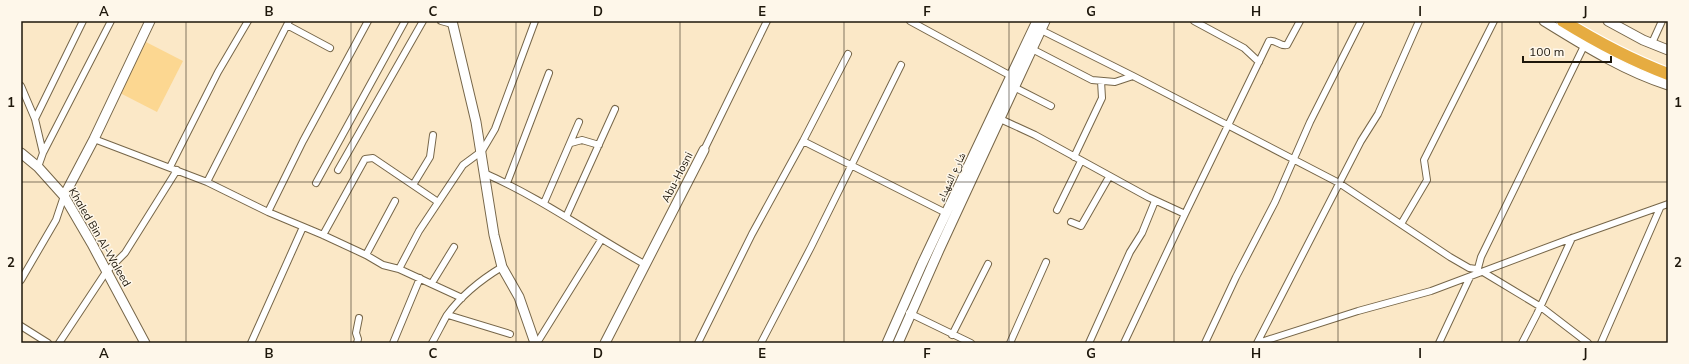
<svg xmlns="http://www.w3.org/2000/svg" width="1689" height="364" font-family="Mulish,'Noto Naskh Arabic',sans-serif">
<rect width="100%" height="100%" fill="#fbe8c7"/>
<path fill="#fcd791" d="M146 42 183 61 157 112 120 93Z"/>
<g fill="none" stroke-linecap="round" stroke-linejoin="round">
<defs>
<path id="street" d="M441 21 452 24
M910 21 1011 76
M1194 21 1244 48 1259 62
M287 25 330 48
M1039 29 1133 76
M1652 43 1662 21
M1032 49 1092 80 1115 82 1133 76 1339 183 1450 257 1469 268 1476 269
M21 86 35 119 43 153 38 167
M1014 87 1051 106
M998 118 1035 135 1148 197 1185 214
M35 119 83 21
M94 139 207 182 268 212 323 235 366 255 383 265 399 269 462 298
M803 141 946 213
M571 143 582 140 599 145
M704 150 767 21
M43 153 111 21
M1074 157 1102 98 1101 81
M170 167 218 72 248 21
M338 170 423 21
M484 173C541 198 592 235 646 265
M207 182 289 21
M316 183 405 21
M507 183 549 73
M413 185 430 157 433 135
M544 203 579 122
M1057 210 1081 161
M268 212 303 141 368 21
M566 217 615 109
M1071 222 1081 226 1109 177
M1401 224 1427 180 1424 160 1494 21
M323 235 365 159 373 158 438 202
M366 255 395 201
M399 269 419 231 463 165 482 151 495 129 535 21
M1477 272 1481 257 1584 46
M1483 272 1541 307 1588 343
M21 280 56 220 64 196
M432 283 454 247
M909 313 971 343
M448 315 510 334
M21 326 48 343
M952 335 988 264
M59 343 106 272 125 253 177 170
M251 343 303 227
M357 343 358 339 356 333 359 318
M393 343 420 278
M432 343C437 334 442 324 447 315 461 296 482 279 502 267
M537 343 601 240
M698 343 752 234 803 141 848 54
M761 343 811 247 901 65
M1010 343 1046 262
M1089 343 1130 252 1142 233 1155 201
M1124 343 1185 214 1269 41C1276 39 1280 47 1287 45L1300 21
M1205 343 1236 277 1275 202 1310 122 1361 21
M1257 343 1361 141 1378 114 1419 21
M1258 343 1358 311 1431 291 1572 238 1668 204
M1439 343 1470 277
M1522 343 1537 314 1572 238
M1601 343 1660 208"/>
<path id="secondary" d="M452 21 476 122 494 235 502 267 519 297 535 343
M1544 21C1583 45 1624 71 1668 85
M1608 21 1643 40 1668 50
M21 153 38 167 64 196 92 244 145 343
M64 196 94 139 150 21
M605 343 704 150
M887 343 922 264 1037 21
M898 343 939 250 1045 21"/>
<path id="highway" d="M1563 21C1597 42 1631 60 1668 74"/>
</defs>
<use href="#street" stroke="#766649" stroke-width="8"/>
<use href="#secondary" stroke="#766649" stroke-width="11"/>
<use href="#highway" stroke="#fff" stroke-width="14"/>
<use href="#street" stroke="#fff" stroke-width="6"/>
<use href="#secondary" stroke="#fff" stroke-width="9"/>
<use href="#highway" stroke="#e6ac41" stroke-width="12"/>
</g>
<path fill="none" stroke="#1e170b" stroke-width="1" stroke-opacity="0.55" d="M186 21V343M351 21V343M516 21V343M680 21V343M844 21V343M1009 21V343M1174 21V343M1338 21V343M1502 21V343M21 182H1668"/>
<g text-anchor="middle" stroke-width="3" stroke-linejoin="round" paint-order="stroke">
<g font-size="11" fill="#1e170b" stroke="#fef7ea">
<text transform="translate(677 177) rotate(-63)" y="4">Abu-Hosni</text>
<text transform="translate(951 177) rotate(-65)" y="4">شارع الشهداء</text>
<text transform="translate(100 237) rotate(60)" y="4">Khaled Bin Al-Waleed</text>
</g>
</g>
<rect width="1689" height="364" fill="none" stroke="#fef7ea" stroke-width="44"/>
<path d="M1523 56v6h88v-6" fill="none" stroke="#1e170b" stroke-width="2"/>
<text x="1529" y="56" font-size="12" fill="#1e170b" stroke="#fef7ea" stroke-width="3" paint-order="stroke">100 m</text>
<rect x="22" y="22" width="1645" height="320" fill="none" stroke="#1e170b" stroke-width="1.5"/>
<g font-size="13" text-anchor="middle" font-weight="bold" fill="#1e170b">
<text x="104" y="16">A</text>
<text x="269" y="16">B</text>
<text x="433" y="16">C</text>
<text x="598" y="16">D</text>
<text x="762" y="16">E</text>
<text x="927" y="16">F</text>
<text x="1091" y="16">G</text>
<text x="1256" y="16">H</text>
<text x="1420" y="16">I</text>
<text x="1585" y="16">J</text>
<text x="11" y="107">1</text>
<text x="1678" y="107">1</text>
<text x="11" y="267">2</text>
<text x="1678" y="267">2</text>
<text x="104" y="358">A</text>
<text x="269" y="358">B</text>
<text x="433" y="358">C</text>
<text x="598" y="358">D</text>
<text x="762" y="358">E</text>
<text x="927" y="358">F</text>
<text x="1091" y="358">G</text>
<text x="1256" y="358">H</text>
<text x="1420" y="358">I</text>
<text x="1585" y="358">J</text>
</g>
</svg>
